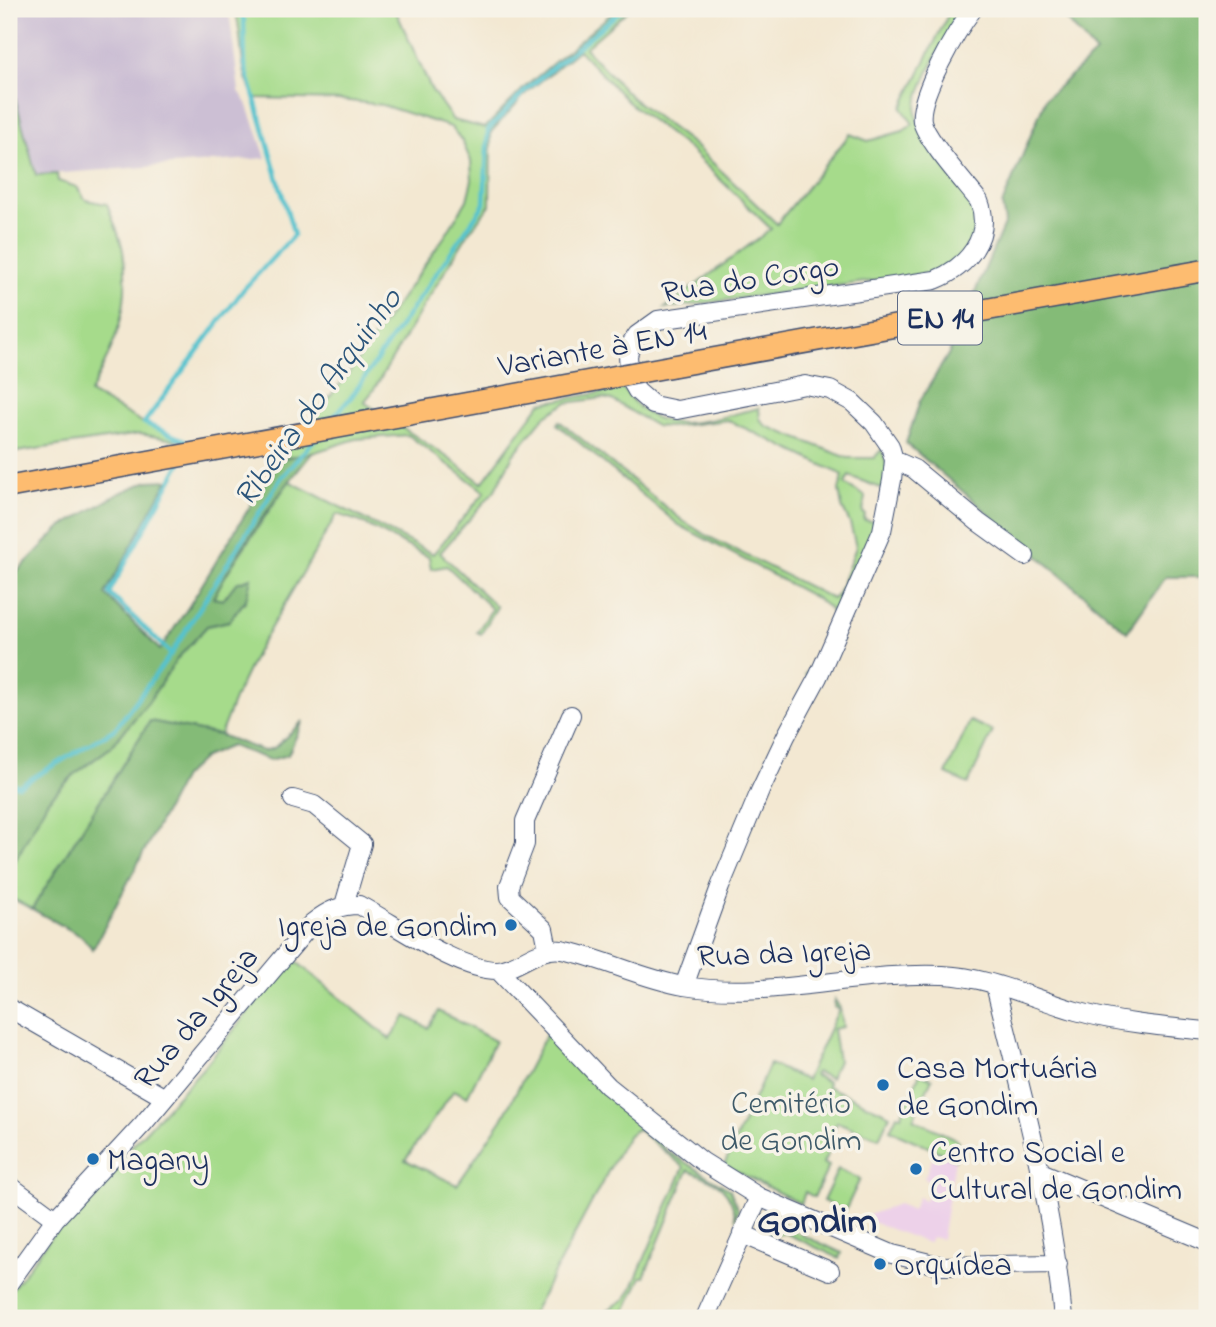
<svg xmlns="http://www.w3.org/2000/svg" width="1216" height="1327" font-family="'Indie Flower',sans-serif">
<rect width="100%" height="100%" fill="#f7f3e8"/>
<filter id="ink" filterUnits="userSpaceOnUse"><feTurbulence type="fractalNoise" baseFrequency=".0143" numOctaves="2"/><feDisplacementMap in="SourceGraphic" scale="14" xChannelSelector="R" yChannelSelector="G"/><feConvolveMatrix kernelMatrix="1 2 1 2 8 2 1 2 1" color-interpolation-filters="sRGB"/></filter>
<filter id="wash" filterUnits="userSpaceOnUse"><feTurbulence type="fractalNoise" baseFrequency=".00686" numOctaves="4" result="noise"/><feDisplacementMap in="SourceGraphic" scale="28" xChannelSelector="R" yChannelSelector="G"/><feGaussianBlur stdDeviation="1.57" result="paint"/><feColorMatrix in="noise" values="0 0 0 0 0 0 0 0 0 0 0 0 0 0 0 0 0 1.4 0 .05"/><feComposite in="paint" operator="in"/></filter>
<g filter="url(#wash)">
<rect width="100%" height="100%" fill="#f3e8d2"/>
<path fill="#edd1e9" d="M936 1150 955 1159 942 1239 931 1237 928 1243 861 1218 898 1204 912 1210 918 1197 925 1200 932 1182 924 1178Z"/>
<path fill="#ccbfd4" d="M9 9H226L230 19 239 91 247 103 266 158 36 175 9 76Z"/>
<path fill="#a6db8b" stroke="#608574" stroke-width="2" d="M235 9H395L431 89 453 120 485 128 524 88 617 9H630L585 48 632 98 694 145 777 224 850 134 868 141 903 131 913 124 902 108 951 9H964C950 29 917 87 916 111 916 123 925 135 932 145 966 191 1011 228 943 272L665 308 771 229 689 149 628 102 579 50 526 93 491 132 490 205 470 231 424 305 373 391 364 402 447 457 482 483 541 403 624 389C657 443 709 419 759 408L760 419 766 426 848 458H874L882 449 889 474 883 489 849 476 845 484 865 496 863 513 865 514 864 520 875 522 868 548 811 679 805 674C821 661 828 634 832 614L829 608 816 598 679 525 557 424 559 421 683 521 709 537 833 599 838 594 856 547 850 523 842 507 839 490 843 475 728 420 669 427 656 426 612 400 603 398 566 403 544 417 513 455 495 490 440 553 497 607 481 634 477 632 492 609 447 566 431 569 429 557 361 522 337 514 256 653 235 697 220 735 150 721 32 909 9 897V872L48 800 76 773 111 747 149 701 177 659 207 626 229 621 245 600 250 578 236 583 223 600 213 598 225 576 289 481 433 554 485 492 408 435 356 439 312 453 279 459 346 377 447 233 467 200 472 180 471 161 462 141 451 127 382 105 342 100 256 98C237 72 244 39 235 9Z
M9 76 36 175 57 174 58 181 77 187 86 200 107 204C112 219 120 235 123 251 132 309 115 343 90 393L144 423 191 443 140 434 9 453Z
M970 721 993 731 968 784 946 774Z
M292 958 390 1039 406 1016 428 1028 439 1011 495 1041 467 1097 454 1090 405 1160 457 1185 502 1119 547 1033 563 1044 667 1151 730 1190 738 1209 736 1220C731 1187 717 1182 688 1170L644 1277H641L623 1315 628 1318H595L625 1299 631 1290 684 1167 637 1129 629 1135 620 1149 530 1318H9V1293L61 1224 203 1068Z
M835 1000 840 1008 843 1027 833 1029 838 1061 830 1078 816 1072 814 1075 828 1082 827 1086 890 1115 879 1138 837 1122 825 1149 829 1151 823 1163 829 1166 814 1197 805 1192 801 1204 724 1165 770 1064 806 1080 839 1009 834 1007Z
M920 1073 932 1079 913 1119 958 1140 955 1159 890 1130 897 1115 901 1116Z
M838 1169 860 1179 845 1211 823 1201Z
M770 1212 777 1213 786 1228 842 1253 839 1258 785 1233 766 1237 760 1227 763 1218Z"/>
<path fill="#84bb77" stroke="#50756a" stroke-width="2" d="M1057 9H1207V577H1166L1127 632 906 443 920 401 949 353 1005 222 1002 205 1046 98 1096 53Z
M312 453C275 498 240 547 213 598L223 600 236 583 251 578 246 600 229 621 207 626 177 659 149 701 111 747 76 773 48 800 9 872V580L60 528 120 493 148 481 168 480 105 594 160 650 189 606 279 459Z
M150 721 220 735 263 751 274 748 303 721 288 755 270 760 231 746 204 757 183 777 93 949 81 936 32 909Z"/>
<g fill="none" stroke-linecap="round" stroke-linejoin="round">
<path stroke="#55c2ce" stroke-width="4.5" d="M331 420 352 396 484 204 488 130 526 90 623 9
M188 448 191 443 144 423 243 290 294 235 245 65 244 20 239 9
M171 654 109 593 181 462
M9 783 19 786 115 729 171 654 281 478 314 440"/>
</g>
</g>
<g filter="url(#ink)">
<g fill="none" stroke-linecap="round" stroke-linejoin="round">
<defs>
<path id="minor" d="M894 460 914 469 978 522 1025 556
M293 799 314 805 362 844 344 905
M548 949 544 929 510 897 509 886 525 844V821L571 715
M498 970 608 1086 703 1162 759 1197 892 1254 942 1266 1058 1264
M995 985C1022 1095 1053 1205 1063 1318
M684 986 720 887 760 791 786 736 818 677 882 531 892 480 894 460 890 446 874 423 852 402 830 390 805 385 677 410 653 405 637 391 630 379 628 356 631 344 637 335 658 320 935 280C967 267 993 237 979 201 966 184 926 140 922 121 918 96 957 30 973 9
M9 1008 165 1098
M1041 1172 1207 1242
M9 1185 55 1219
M742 1234 830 1271
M9 1283 55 1219 143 1124 312 923C327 911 339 905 359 905 395 924 457 970 497 970 519 969 537 946 562 950 603 958 642 979 684 986 770 1000 857 971 943 975 989 977 1032 998 1076 1011 1118 1023 1164 1027 1207 1031
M705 1318 759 1197"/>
<path id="major" d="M673 366 1207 270"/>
</defs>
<use href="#minor" stroke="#3b4b6f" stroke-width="20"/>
<use href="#major" stroke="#3b4b6f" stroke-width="24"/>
<use href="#minor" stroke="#fff" stroke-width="18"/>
<use href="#major" stroke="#fdbc70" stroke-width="21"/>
<defs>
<path id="major-bridge" d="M9 487 673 366"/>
</defs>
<use href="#major-bridge" stroke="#3b4b6f" stroke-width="24" stroke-linecap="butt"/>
<use href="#major-bridge" stroke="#fdbc70" stroke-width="21"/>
</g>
</g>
<g fill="#1f6fb2" stroke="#f7f3e8" stroke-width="2.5">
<circle cx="511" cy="925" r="7"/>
<circle cx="883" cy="1085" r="7"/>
<circle cx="93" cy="1159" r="7"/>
<circle cx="916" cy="1169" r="7"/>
<circle cx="880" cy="1264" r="7"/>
</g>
<g text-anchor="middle" stroke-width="7" stroke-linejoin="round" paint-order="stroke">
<rect fill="#f7f3e8" stroke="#5d6a87" stroke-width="2" x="898" y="291.5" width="84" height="53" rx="5"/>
<g font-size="30" font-weight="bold" fill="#1b2f5e">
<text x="940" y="328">EN 14</text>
</g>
<g font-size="32" fill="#1b2f5e" stroke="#f7f3e8">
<text transform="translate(750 278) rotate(-9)" y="11">Rua do Corgo</text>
<text transform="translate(602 347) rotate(-10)" y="11">Variante à EN 14</text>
<text transform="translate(784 952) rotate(-2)" y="11">Rua da Igreja</text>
<text transform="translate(195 1017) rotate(-50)" y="11">Rua da Igreja</text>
</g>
<g font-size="32" fill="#1b2f5e" stroke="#f7f3e8" text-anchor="start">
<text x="497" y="936" text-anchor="end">Igreja de Gondim</text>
<text x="897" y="1078">Casa Mortuária<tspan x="897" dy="37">de Gondim</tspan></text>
<text x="930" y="1162">Centro Social e<tspan x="930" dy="37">Cultural de Gondim</tspan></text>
<text x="107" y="1170">Magany</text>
<text x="894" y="1275">Orquídea</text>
</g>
<g font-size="32" fill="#3e5a69" stroke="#f7f3e8">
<text x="791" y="1113">Cemitério<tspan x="791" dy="37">de Gondim</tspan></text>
</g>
<g font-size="33" font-style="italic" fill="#2a547a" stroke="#f7f3e8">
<text transform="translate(316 396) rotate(-54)" y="12">Ribeira do Arquinho</text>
</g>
<g font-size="38" font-weight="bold" fill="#1b2f5e" stroke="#f7f3e8">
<text x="817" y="1232">Gondim</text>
</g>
</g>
<rect width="1216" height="1327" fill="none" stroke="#f7f3e8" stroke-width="35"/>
</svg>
